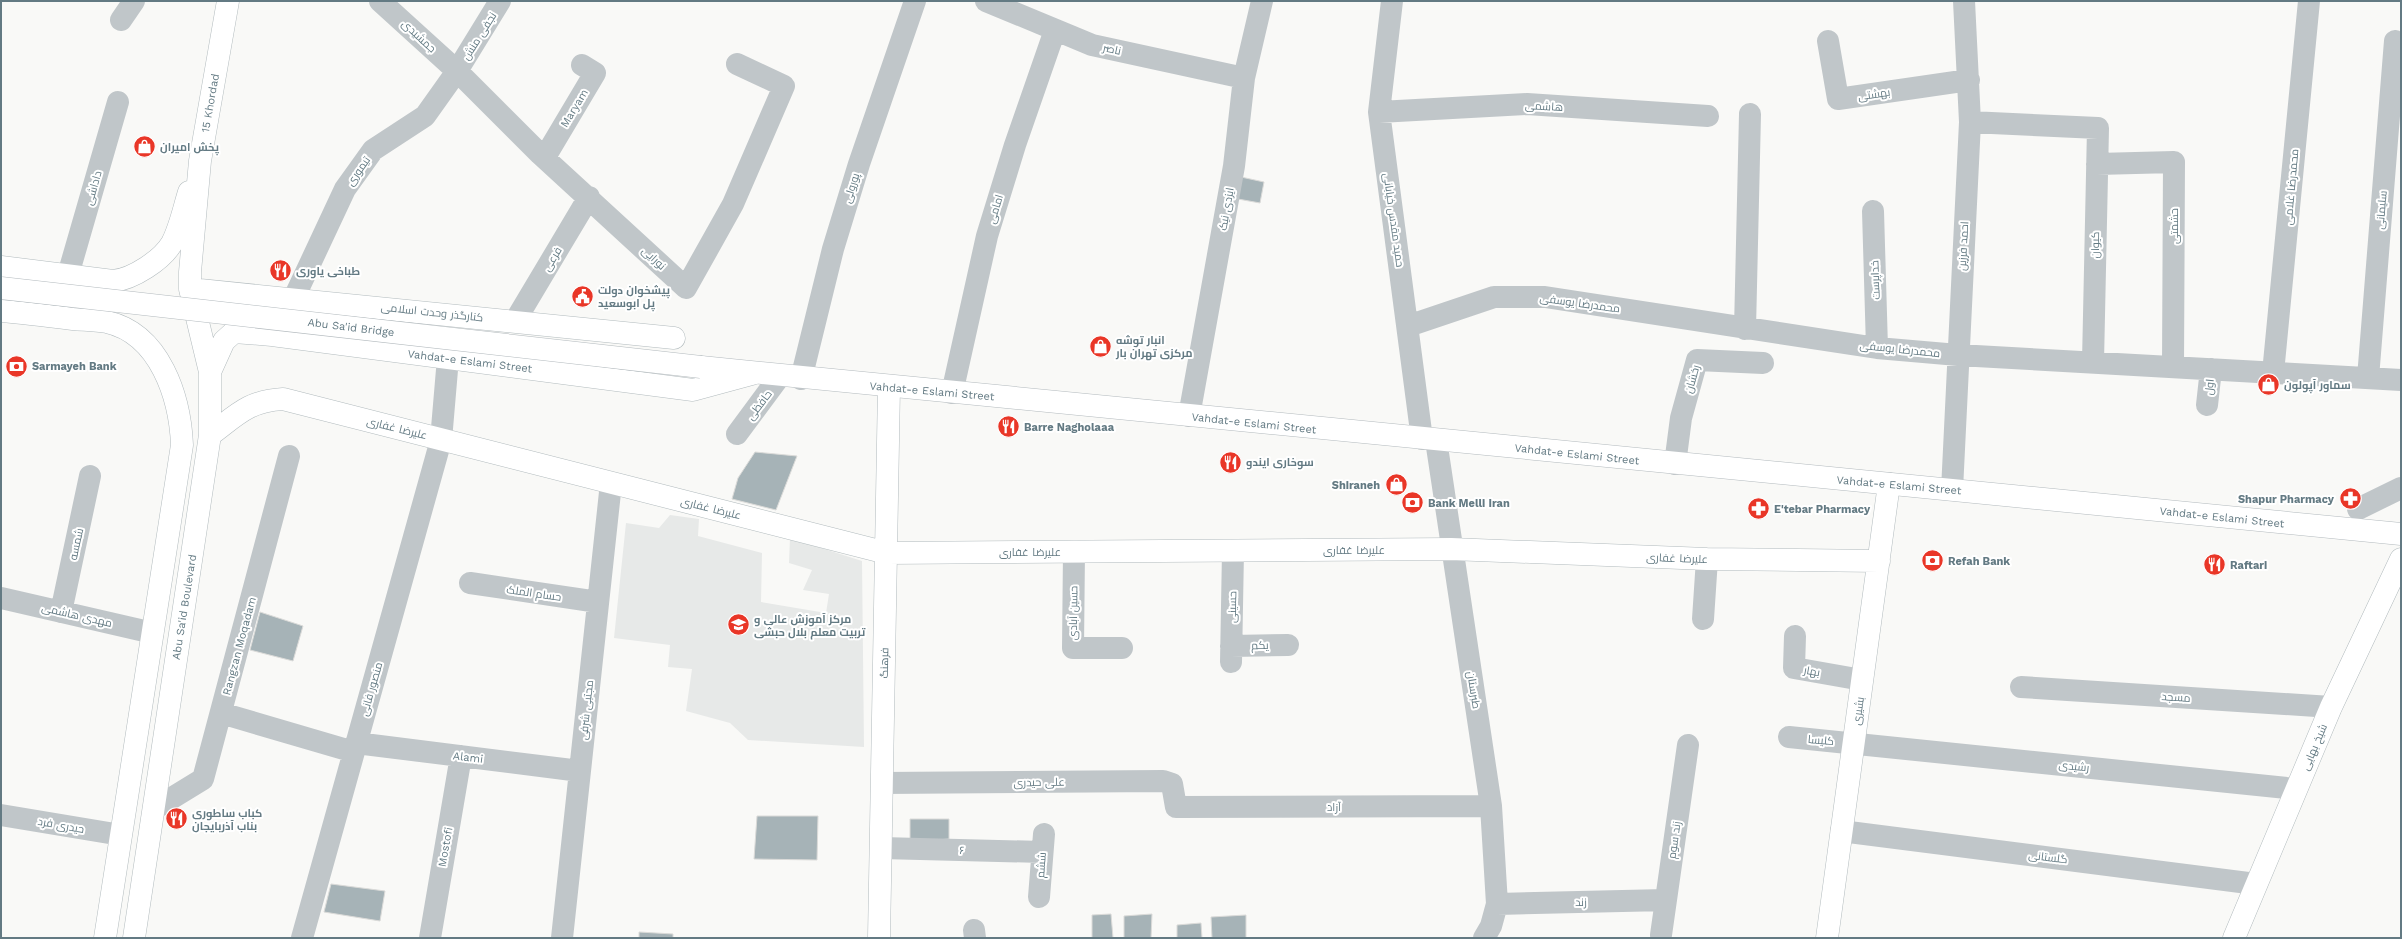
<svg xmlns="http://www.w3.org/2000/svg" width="2402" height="939" font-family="'Work Sans',Cairo,sans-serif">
<rect width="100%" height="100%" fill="#f9f9f7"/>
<path fill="#e7e9e8" d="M670 515 699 519 698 536 762 553 761 602 826 613 829 594 803 590 812 570 789 563 790 538 862 561 864 747 748 740 730 723 686 711 692 669 668 667 670 645 614 638 626 523 659 528Z"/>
<path fill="#a6b3b7" stroke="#dbdbd9" d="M1241 177 1264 182 1260 203 1238 199Z
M755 452 797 456 776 510 732 499 738 478Z
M260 612 303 626 293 661 250 650Z
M757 816H818L817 860 754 859Z
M910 819H949V839L910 842Z
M331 884 385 891 380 921 324 912Z
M1111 914 1113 938H1092V915Z
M1152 914 1151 938H1124V916Z
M1246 915V938H1212L1211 917Z
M1201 923 1202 938H1177V925Z
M639 932 673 934V938H639Z"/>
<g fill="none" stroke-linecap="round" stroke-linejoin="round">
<defs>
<path id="secondary" d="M1 267 113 281C133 279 162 260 172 243 180 228 184 208 189 192
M190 289 674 338
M1 311C25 313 49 316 73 319 84 320 96 320 107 322 160 334 180 397 182 445L105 938
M210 372 224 341 234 332 272 335 693 390 752 374
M210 435C237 415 248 401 283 399L887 553 1451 549 1707 559 1879 561
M134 938 210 435V372L190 289V272L200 161 228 1
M879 938 889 387
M1827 938 1889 484
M2234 938 2331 707 2401 559"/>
<path id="primary" d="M701 367 2401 534"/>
</defs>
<use href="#secondary" stroke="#b2bbbe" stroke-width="23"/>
<use href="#primary" stroke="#b3babe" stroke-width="23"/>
<path stroke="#c0c6c9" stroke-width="22" d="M380 1 457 71 540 154 686 288 733 204 784 86 737 64
M986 1 1092 45 1244 78
M1392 1 1379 112 1422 439
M121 20 134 1
M1828 41 1838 99 1969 80
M1379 112 1527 104 1708 116
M1970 122 2098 128 2093 362
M545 157 595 73 582 65
M2097 164 2174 162 2173 367
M1873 211 1877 348
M68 275 118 102
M294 298 345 189 373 150 425 116 457 71 500 1
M515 321 589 197
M1408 326 1494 297H1545L1877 348 1958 355 2401 380
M1745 329 1750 114
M2273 373 2309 1
M2368 378 2395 41
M801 379 833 249 859 164 915 1
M952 393 987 236 1015 145 1055 30
M2207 405 2211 369
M1189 416 1234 166 1244 78 1262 1
M737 434 780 376
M1436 440 1491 806 1497 904 1491 926 1484 938
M1675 464 1681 418 1697 360 1763 363
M1952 490 1970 122 1964 1
M2358 509 2401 488
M1074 551 1073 648H1122
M470 583 598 602
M1 598 153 633
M61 612 90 476
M1703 619 1707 559
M1795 636 1794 668 1862 680
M1231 646 1288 645
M1231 662 1233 551
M2021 687 2331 707
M221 713 354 752
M1789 737 2296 789
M356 743 580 771
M882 783 1163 781 1172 784 1176 807 1491 806
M154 809 203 779 289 456
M1 815 121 835
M1841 831 2256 884
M881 848 1042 852
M1039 897 1044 834
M1497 904 1666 900
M974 930 975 938
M1661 935 1688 745
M302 938 441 440 448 358
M430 938 461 756
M562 938 611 483"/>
<use href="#secondary" stroke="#fff" stroke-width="22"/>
<use href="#primary" stroke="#fff" stroke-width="22"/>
<defs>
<path id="primary-bridge" d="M1 288 701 367"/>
</defs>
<use href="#primary-bridge" stroke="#b3babe" stroke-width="23" stroke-linecap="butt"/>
<use href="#primary-bridge" stroke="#fff" stroke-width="22"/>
</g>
<defs>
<symbol id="shop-disc" viewBox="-11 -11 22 22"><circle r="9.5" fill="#e93627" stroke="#fff"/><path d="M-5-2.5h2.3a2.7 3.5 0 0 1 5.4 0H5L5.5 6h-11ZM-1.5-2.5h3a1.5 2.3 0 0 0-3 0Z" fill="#fff"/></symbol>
<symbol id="restaurant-disc" viewBox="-11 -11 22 22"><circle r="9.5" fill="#e93627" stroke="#fff"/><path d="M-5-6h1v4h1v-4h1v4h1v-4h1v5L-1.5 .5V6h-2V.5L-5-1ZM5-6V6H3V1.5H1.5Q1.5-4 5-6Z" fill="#fff"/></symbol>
<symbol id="civic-disc" viewBox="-11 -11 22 22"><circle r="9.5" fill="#e93627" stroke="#fff"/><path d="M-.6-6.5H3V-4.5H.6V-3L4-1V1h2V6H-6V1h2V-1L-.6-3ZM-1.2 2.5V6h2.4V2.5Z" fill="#fff"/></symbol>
<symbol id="bank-disc" viewBox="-11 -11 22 22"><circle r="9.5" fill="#e93627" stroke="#fff"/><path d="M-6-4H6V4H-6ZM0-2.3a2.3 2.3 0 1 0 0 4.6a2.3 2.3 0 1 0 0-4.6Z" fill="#fff"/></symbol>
<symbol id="pharmacy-disc" viewBox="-11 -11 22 22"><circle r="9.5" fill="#e93627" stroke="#fff"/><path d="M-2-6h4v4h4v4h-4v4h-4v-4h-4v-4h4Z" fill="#fff"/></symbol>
<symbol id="university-disc" viewBox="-11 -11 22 22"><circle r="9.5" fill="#e93627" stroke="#fff"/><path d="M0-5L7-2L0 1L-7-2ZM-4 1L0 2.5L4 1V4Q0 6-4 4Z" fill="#fff"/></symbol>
</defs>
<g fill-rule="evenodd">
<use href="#shop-disc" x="132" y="134" width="25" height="25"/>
<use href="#restaurant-disc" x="268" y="258" width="25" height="25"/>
<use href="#civic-disc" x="570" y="284" width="25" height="25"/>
<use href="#shop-disc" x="1088" y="334" width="25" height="25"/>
<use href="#bank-disc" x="4" y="354" width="25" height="25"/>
<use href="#shop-disc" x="2256" y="372" width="25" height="25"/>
<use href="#restaurant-disc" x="996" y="414" width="25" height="25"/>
<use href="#restaurant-disc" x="1218" y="450" width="25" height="25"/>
<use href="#shop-disc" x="1384" y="472" width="25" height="25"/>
<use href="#pharmacy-disc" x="2338" y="486" width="25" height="25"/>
<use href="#bank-disc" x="1400" y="490" width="25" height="25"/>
<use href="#pharmacy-disc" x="1746" y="496" width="25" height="25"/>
<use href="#bank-disc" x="1920" y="548" width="25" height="25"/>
<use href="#restaurant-disc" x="2202" y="552" width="25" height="25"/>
<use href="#university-disc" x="726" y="612" width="25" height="25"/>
<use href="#restaurant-disc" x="164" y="806" width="25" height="25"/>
</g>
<g text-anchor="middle" stroke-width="4" stroke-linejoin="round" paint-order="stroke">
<g font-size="11" fill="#637a83" stroke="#fff">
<text transform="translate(419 36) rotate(43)" y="4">جمشیدی</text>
<text transform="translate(479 36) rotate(-58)" y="4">نجفی منش</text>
<text transform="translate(1112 49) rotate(12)" y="4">ناصر</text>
<text transform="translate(1874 94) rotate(-8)" y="4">بهشتی</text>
<text transform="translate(210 103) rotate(-80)" y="4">15 Khordad</text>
<text transform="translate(1544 106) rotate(3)" y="4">هاشمی</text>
<text transform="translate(574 108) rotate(-59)" y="4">Maryam</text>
<text transform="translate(358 171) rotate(-55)" y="4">تیموری</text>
<text transform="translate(2291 187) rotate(-85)" y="4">محمدرضا غلامی</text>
<text transform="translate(93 188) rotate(-74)" y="4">داداشی</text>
<text transform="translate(851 188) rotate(-73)" y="4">پورولی</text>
<text transform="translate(995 209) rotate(-73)" y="4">امامی</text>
<text transform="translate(1226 209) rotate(-80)" y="4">ایزدی نیک</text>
<text transform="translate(2381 210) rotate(-85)" y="4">سلیمانی</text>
<text transform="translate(1394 220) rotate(82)" y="4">حمید مقدس خیابانی</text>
<text transform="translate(2174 226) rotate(-90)" y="4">حشمتی</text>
<text transform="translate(2095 245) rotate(-89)" y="4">کیوان</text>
<text transform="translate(1963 246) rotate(-87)" y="4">احمد فرزین</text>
<text transform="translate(654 258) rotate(43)" y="4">نورایی</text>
<text transform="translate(552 259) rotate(-59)" y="4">فرعی</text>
<text transform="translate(1875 280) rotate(-92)" y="4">خداپرست</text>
<text transform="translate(1580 303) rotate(8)" y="4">محمدرضا یوسفی</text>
<text transform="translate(432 312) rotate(6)" y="4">کنارگذر وحدت اسلامی</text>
<text transform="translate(351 327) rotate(7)" y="4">Abu Sa'id Bridge</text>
<text transform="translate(1900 349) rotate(6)" y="4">محمدرضا یوسفی</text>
<text transform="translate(470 361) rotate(7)" y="4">Vahdat-e Eslami Street</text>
<text transform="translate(1692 379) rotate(-74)" y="4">رخشان</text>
<text transform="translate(2209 387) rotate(-84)" y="4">اول</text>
<text transform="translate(932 391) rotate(5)" y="4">Vahdat-e Eslami Street</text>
<text transform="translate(759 405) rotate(-53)" y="4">حافظی</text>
<text transform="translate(1254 423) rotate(6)" y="4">Vahdat-e Eslami Street</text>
<text transform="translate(397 428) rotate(14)" y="4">علیرضا غفاری</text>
<text transform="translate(1577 454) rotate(6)" y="4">Vahdat-e Eslami Street</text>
<text transform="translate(1899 485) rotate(5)" y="4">Vahdat-e Eslami Street</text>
<text transform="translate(711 508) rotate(14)" y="4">علیرضا غفاری</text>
<text transform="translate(2222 517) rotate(6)" y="4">Vahdat-e Eslami Street</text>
<text transform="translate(76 544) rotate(-78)" y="4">شمسه</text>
<text x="1354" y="554">علیرضا غفاری</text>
<text x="1030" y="556">علیرضا غفاری</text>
<text transform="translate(1677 558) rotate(2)" y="4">علیرضا غفاری</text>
<text transform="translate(534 593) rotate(8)" y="4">حسام الملک</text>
<text transform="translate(184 607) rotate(-81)" y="4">Abu Sa'id Boulevard</text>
<text transform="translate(1232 607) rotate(-89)" y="4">حسینی</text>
<text transform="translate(1073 613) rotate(-89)" y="4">حسین آبادی</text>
<text transform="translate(77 615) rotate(13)" y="4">مهدی هاشمی</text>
<text transform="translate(1260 645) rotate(-1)" y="4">یکم</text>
<text transform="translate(239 646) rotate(-75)" y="4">Rangzan Moqadam</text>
<text transform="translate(884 663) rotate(-89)" y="4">فرهنگ</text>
<text transform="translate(1812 671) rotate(10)" y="4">بهار</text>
<text transform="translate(371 689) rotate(-74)" y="4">منصور فانی</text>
<text transform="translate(1474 690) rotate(81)" y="4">طبرستان</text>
<text transform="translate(2176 697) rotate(4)" y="4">مسجد</text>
<text transform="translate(586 710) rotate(-84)" y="4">مجتبی شرفی</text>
<text transform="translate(1858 711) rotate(-82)" y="4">بشیری</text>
<text transform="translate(1821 740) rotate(5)" y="4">کلیسا</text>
<text transform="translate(2314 747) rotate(-67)" y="4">شیخ بهایی</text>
<text transform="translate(468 757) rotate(7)" y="4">Alami</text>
<text transform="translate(2074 766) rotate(6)" y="4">رشیدی</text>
<text transform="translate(1039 782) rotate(-1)" y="4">علی حیدری</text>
<text x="1334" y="811">آزاد</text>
<text transform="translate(61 825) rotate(10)" y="4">حیدری فرد</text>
<text transform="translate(1674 840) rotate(-82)" y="4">زند سوم</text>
<text transform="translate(445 847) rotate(-80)" y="4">Mostofi</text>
<text transform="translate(962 850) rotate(1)" y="4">۶</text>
<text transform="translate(2048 857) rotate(7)" y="4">گلستانی</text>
<text transform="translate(1041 865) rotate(-86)" y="4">ششم</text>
<text transform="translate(1581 902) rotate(-1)" y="4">زند</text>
</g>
<g font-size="11" font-weight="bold" fill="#637a83" stroke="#fff" text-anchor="start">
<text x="160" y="151">پخش امیران</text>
<text x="296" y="275">طباخی یاوری</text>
<text x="598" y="294">پیشخوان دولت<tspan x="598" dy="13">پل ابوسعید</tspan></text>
<text x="1116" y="344">انبار توشه<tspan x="1116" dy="13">مرکزی تهران بار</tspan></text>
<text x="32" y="370">Sarmayeh Bank</text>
<text x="2284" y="389">سماور آپولون</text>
<text x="1024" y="431">Barre Nagholaaa</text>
<text x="1246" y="466">سوخاری ایندو</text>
<text x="1380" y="489" text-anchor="end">Shiraneh</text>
<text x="2334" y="503" text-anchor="end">Shapur Pharmacy</text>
<text x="1428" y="507">Bank Melli Iran</text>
<text x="1774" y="513">E'tebar Pharmacy</text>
<text x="1948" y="565">Refah Bank</text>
<text x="2230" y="569">Raftari</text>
<text x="754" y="623">مرکز آموزش عالی و<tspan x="754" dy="13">تربیت معلم بلال حبشی</tspan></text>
<text x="192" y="817">کباب ساطوری<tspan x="192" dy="13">بناب آذربایجان</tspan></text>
</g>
</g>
<rect width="2402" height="939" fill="none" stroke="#637a83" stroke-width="4"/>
</svg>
